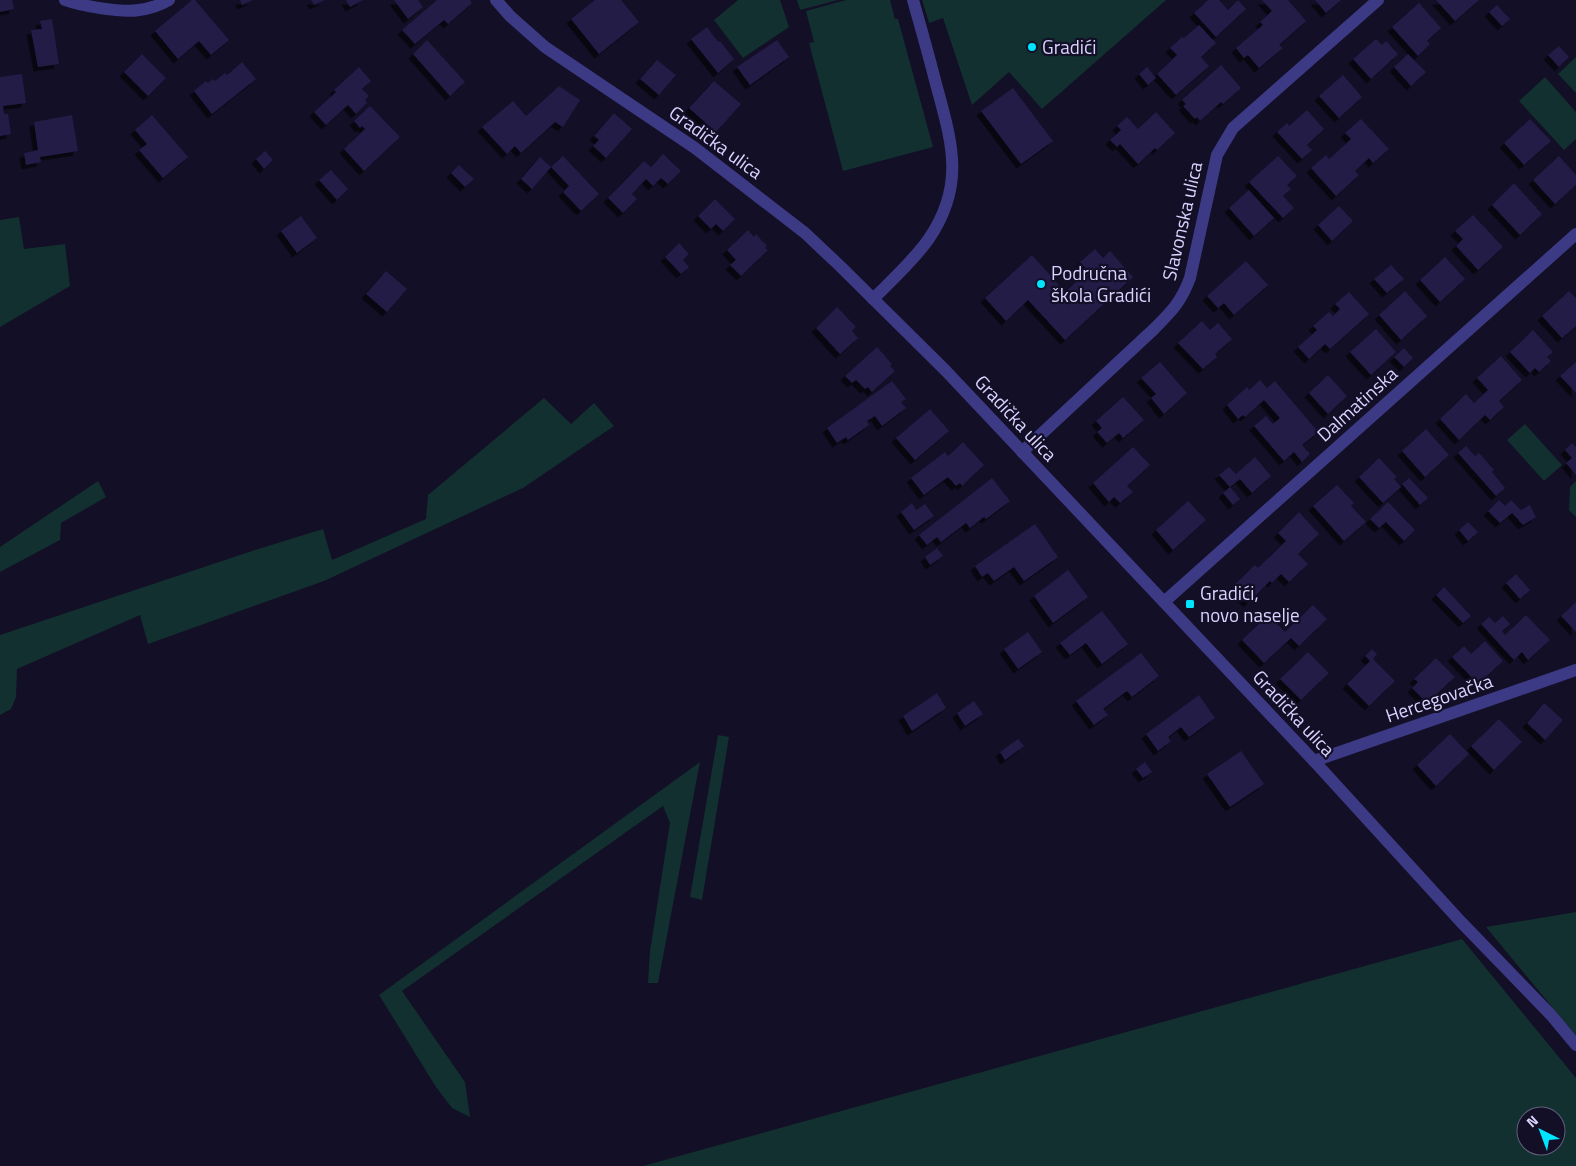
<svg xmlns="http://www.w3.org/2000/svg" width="1576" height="1166" font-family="'Titillium Web',sans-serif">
<defs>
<filter id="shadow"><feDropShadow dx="-4.5" dy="4.5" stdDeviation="0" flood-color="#0009"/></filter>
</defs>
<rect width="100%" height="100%" fill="#130f26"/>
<path fill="#12302f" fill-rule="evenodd" d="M738 0H780L789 27 743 58 714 20Z
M797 0H838L800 10Z
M846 0H890L895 19H898L933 147 843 171 809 43 814 42 806 11Z
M922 0H1166L1042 109 1009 72 972 105 943 18 929 23Z
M1576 57V93L1558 74Z
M1545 77 1576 112V139L1564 150 1519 101Z
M19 217 24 249 65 244 70 286 0 327V220Z
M544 398 571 424 594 403 614 426 523 488 324 581 148 644 140 615 17 669 16 697 11 709 0 715V635L255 550 323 529 332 560 426 519 428 495Z
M1525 424 1562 465 1544 481 1507 440Z
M98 481 106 497 61 523 60 540 0 572V547Z
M1576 481V517L1569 510 1570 487Z
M718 735 729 737 702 900 690 897Z
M700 762 658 983H648L650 951 670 823 663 806 402 991 465 1082 470 1117 452 1108 436 1087 379 995Z
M1576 912V1036L1486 927Z
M1462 939 1576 1078V1166H643ZM1526 1116H1556V1146H1526Z"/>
<path fill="#241b47" filter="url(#shadow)" d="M0 0H12L14 9 0 12Z
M192 0H195L229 40 211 55 199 41 178 59 155 31Z
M240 0H253L242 5Z
M311 0H325L314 5Z
M346 0H363L350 7Z
M394 0H418L423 7 408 19Z
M437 0H470L472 3 448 24 444 20 415 44 402 30Z
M595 0H621L639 22 599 54 571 19Z
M1208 0H1219L1228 10 1238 0 1246 9 1216 37 1194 13Z
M1262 0H1288L1306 21 1279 45 1283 48 1259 68 1248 55 1244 58 1236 48 1263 25 1260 22 1272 11Z
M1315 0H1341L1326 13Z
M1436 0H1479L1455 21Z
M1419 3 1441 28 1427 41 1430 44 1418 56 1392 27Z
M1497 5 1510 19 1502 26 1489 12Z
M52 19 59 64 38 67 31 30 42 29 40 21Z
M1199 25 1216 43 1201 57 1209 66 1176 95 1157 74 1177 55 1170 48 1182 37 1184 38Z
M707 27 718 42 720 41 734 59 718 73 691 39Z
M1376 39 1382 45 1386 41 1398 54 1371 79 1353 59Z
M427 40 465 82 450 96 413 54Z
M777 40 789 57 750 85 737 67Z
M1559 46 1569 57 1559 67 1548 55Z
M142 54 166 78 148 96 124 72Z
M1408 54 1426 72 1411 86 1394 67Z
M657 60 676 75 659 95 640 79Z
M242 62 256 79 212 114 194 91 206 81 208 83 213 79 215 81 225 73 227 75Z
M1221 65 1241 88 1223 104 1221 102 1200 121 1197 117 1195 119 1183 106 1186 104 1182 100Z
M359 67 371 81 362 89 369 96 365 100 367 103 356 114 348 105 326 125 314 112 336 92 334 90Z
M1147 67 1156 78 1148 85 1139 74Z
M22 74 26 103 3 106 4 114H8L11 134 0 136V77Z
M1343 75 1362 97 1339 118 1319 96Z
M714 81 741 104 716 132 689 108Z
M559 86 580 100 563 127 555 122 521 153 515 146 507 154 482 127 513 101 526 116Z
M1013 88 1053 141 1021 164 981 111Z
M370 106 400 137 364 171 344 149 365 129 362 126 360 128 354 121Z
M1307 110 1324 129 1307 145 1312 150 1302 159 1277 132 1287 123 1289 126Z
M1156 112 1175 133 1157 150 1155 148 1138 164 1120 144 1117 147 1110 140 1121 130 1117 126 1127 117 1138 129Z
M614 113 632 129 606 158 593 146 599 140 594 136Z
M72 115 78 151 40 157 41 162 26 165 24 153 38 150 34 122Z
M152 115 188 157 163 178 139 150 147 144 135 130Z
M1361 119 1389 149 1373 163 1369 158 1355 171 1359 175 1336 196 1311 168 1326 155 1329 159 1351 139 1345 133Z
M1530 119 1551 141 1524 165 1504 143Z
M265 151 273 160 264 169 256 159Z
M663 154 681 171 668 184 661 178 653 186 646 179 632 194 637 199 623 213 608 198 644 161 651 167Z
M563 156 599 194 581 211 563 192 569 186 551 167Z
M1278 156 1297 176 1287 185 1291 189 1283 196 1294 208 1283 218 1249 182Z
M1559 156 1576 175V185L1555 204 1533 180Z
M540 157 551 167 532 189 521 179Z
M459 165 474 179 465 187 451 173Z
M331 170 348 189 337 200 319 180Z
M1514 183 1542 214 1520 235 1492 205Z
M1249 190 1274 218 1254 236 1229 208Z
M715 199 735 219 723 231 716 224 711 229 698 216Z
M1339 206 1353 221 1332 241 1318 225Z
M1473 215 1503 247 1478 270 1456 246 1463 239 1455 231Z
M301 216 317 238 297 253 281 231Z
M748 230 754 237 756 234 767 246 765 248 768 250 741 276 730 265 736 260 727 250Z
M679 243 689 254 683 260 689 267 681 274 665 257Z
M1095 249 1103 258 1110 251 1133 277 1065 340 1028 300 1006 321 985 298 1032 255 1065 292 1088 271 1080 262Z
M1445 257 1465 279 1440 302 1420 280Z
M1246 261 1268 285 1234 315 1224 303 1218 308 1207 296Z
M1391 265 1404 279 1387 293 1374 279Z
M386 271 407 289 387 312 366 294Z
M1405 291 1427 316 1401 340 1379 315Z
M1569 291 1576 298V326L1562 338 1542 316Z
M1349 292 1369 314 1330 349 1325 344 1309 359 1298 347 1317 330 1313 326 1329 312 1333 316 1340 309 1335 304Z
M837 307 856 327 852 331 858 338 840 354 816 328Z
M1202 321 1210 330 1218 323 1232 339 1215 354 1217 357 1203 369 1178 343Z
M1376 329 1396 352 1371 375 1350 352Z
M1533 330 1553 352 1547 357 1551 361 1539 372 1535 368 1530 373 1510 352Z
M877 347 892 364 890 366 895 371 872 392 868 387 865 389 856 380 852 383 845 376Z
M1404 348 1413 358 1404 367 1394 357Z
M1501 356 1522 380 1499 401 1504 407 1490 420 1485 415 1459 440 1440 419 1466 394 1474 403 1488 390 1477 378Z
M1160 362 1187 393 1164 414 1151 398 1156 394 1141 378Z
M1576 362V393L1560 376Z
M1328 375 1347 396 1328 414 1309 393Z
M1260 380 1267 388 1275 381 1318 432 1302 445 1310 454 1302 462 1294 452 1284 461 1254 426 1266 416 1273 424 1280 418 1264 400 1245 417 1243 415 1238 419 1227 405 1247 387 1249 390Z
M892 381 906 399 901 402 906 408 882 426 875 416 867 421 869 425 848 440 846 437 837 443 827 428Z
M1123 397 1144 420 1123 438 1119 433 1107 443 1097 432 1102 428 1096 421Z
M930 409 949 431 915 460 896 438Z
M1426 429 1449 455 1425 477 1402 451Z
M963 442 984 465 962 486 960 483 956 486 948 477 924 495 911 478 945 452 948 456Z
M1572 443 1576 447V475L1566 463 1572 458 1565 450Z
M1466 446 1475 456 1479 453 1494 470 1492 472 1505 488 1496 496 1458 453Z
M1133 447 1150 465 1127 486 1133 492 1120 503 1114 497 1109 502 1093 483Z
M1255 457 1271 476 1252 493 1240 479 1230 487 1240 499 1233 505 1223 493 1230 487 1219 475 1229 467 1236 474Z
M1379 458 1397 477 1394 479 1401 487 1383 503 1359 477Z
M992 478 1010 501 986 519 984 517 970 528 966 523 941 542 937 537 927 545 919 535Z
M1409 478 1428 498 1420 505 1402 484Z
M1337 485 1354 503 1351 506 1366 522 1344 541 1313 506Z
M1499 500 1505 506 1511 500 1521 510 1530 505 1536 517 1523 525 1512 513 1500 523 1488 511Z
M1188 501 1206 520 1173 550 1156 530Z
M1388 502 1415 530 1404 541 1386 522 1379 528 1370 519Z
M912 503 916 510 925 504 934 516 914 530 901 512Z
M1299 512 1319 534 1298 554 1308 564 1289 582 1281 574 1272 583 1270 581 1248 603 1232 587 1255 565 1258 568 1286 541 1278 533Z
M1468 522 1478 532 1468 541 1459 530Z
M1035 524 1058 557 1024 581 1014 567 994 581 988 573 982 577 975 566Z
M937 548 943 556 930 565 925 557Z
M1068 570 1088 597 1053 623 1034 596Z
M1516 574 1530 590 1520 599 1506 583Z
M1444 587 1471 616 1463 623 1436 595Z
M1576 602V632L1561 616Z
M1313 605 1327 619 1299 646 1291 638 1264 663 1242 640 1268 615 1285 632Z
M1102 611 1128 644 1102 664 1086 643 1070 655 1060 643Z
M1526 615 1550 640 1528 660 1522 652 1514 660 1481 624 1489 617 1495 623 1503 616 1510 624 1502 631 1505 635Z
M1028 632 1042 652 1018 669 1004 649Z
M1485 641 1503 661 1478 684 1452 657 1464 646 1471 654Z
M1372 649 1377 654 1373 659 1395 681 1369 706 1347 684 1370 661 1365 656Z
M1308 652 1329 673 1301 700 1280 679Z
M1141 653 1159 676 1132 697 1127 691 1103 709 1108 715 1094 725 1076 701Z
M1436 658 1455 677 1427 703 1412 688 1418 682 1414 679Z
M937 693 946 708 912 731 903 716Z
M1199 695 1215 718 1189 737 1181 727 1168 737 1171 741 1158 751 1146 734Z
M974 701 983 714 965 726 957 713Z
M1544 703 1563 720 1545 740 1527 723Z
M1499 719 1522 742 1494 770 1471 746Z
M1450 734 1469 754 1436 786 1417 765Z
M1018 739 1024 746 1005 760 1000 752Z
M1241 751 1264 784 1230 807 1207 774Z
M1145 762 1152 772 1143 778 1136 769Z"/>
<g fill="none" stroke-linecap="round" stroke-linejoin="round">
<path stroke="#3d3a85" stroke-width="12" d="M65 0C81 6 122 13 139 10 148 9 161 5 169 0
M873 299C891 281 913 261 928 240 966 185 952 143 936 84 929 56 921 28 913 0
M1022 452 1154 329C1172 311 1181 302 1190 278L1217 155 1233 128 1378 0
M1164 602 1576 234
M1314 761 1576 670"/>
<path stroke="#3d3a85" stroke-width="12" d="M496 0 510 16 545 47 695 148 805 233 841 267 946 371 1314 761 1461 922 1551 1015 1576 1045"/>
</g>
<g fill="#00e5ff" stroke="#130f26" stroke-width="2">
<circle cx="1032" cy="47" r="5"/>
<circle cx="1041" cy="284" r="5"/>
<rect x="1185" y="599" width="10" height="10" rx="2.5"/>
</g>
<g text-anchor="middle" stroke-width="4.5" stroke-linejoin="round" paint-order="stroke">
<g font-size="19" fill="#d9d4ff" stroke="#130f26" text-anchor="start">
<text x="1042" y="54">Gradići</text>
<text x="1051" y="280">Područna<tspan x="1051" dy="22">škola Gradići</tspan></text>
<text x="1200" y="600">Gradići,<tspan x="1200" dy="22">novo naselje</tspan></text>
</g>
<g font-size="19" fill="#d9d4ff" stroke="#130f26">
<text transform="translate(716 142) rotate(36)" y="7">Gradička ulica</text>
<text transform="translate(1182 221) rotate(-77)" y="7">Slavonska ulica</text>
<text transform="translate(1357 404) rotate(-42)" y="7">Dalmatinska</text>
<text transform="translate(1016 418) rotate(47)" y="7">Gradička ulica</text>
<text transform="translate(1439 698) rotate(-19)" y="7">Hercegovačka</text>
<text transform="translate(1294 713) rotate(47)" y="7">Gradička ulica</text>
</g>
</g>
<g transform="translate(1541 1131) rotate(318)"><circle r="24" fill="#130f26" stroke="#625e7d"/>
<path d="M0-4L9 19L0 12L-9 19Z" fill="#00e5ff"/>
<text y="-8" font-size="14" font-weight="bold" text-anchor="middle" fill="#d9d4ff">N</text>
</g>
</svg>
